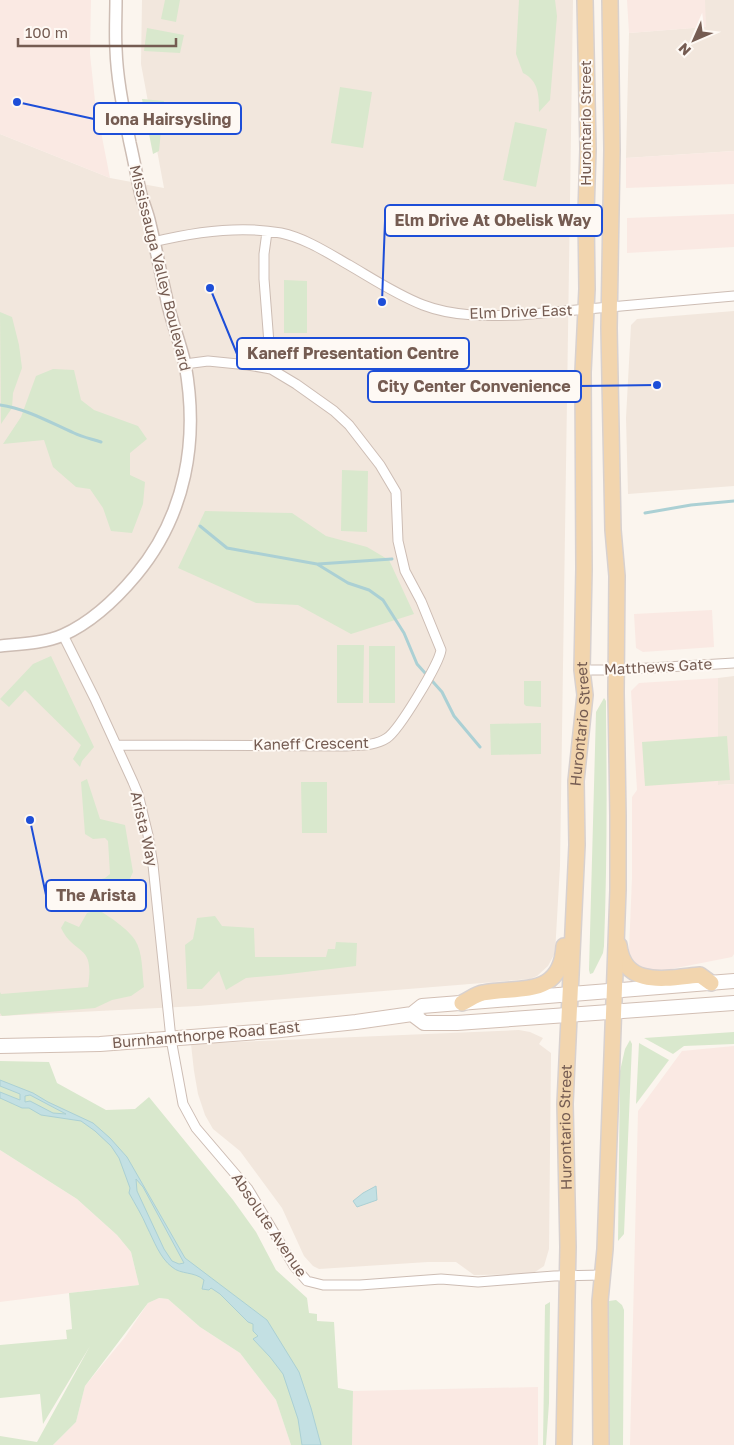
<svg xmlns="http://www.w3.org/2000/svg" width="734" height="1445" font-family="'Golos Text',sans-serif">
<rect width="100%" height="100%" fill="#fbf5ee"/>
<path fill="#f2e7dd" d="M142 0H573L560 866 555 953 548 966 537 976 530 979 198 1006 0 1016V134L110 178 164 188 141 64Z
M705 0H734V151L626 158 629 33 705 27Z
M734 311V486L628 494 626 418 631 325 637 319Z
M734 676V784L718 785V678Z
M519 1030 530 1032 543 1038 539 1044 551 1053 549 1249 544 1266 532 1274 474 1275 456 1262H428L319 1269 313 1266 304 1256 282 1208 240 1151 213 1129 205 1115 198 1094 194 1071 191 1044Z"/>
<path fill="#fae9e3" d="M0 0H91L90 54 95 101 110 178 0 134Z
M627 0H705L706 27 629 33Z
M734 151V184L626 188V158Z
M734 214V247L627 253V218Z
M712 610 714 647 643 652 636 648 634 614Z
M718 678V785L734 784V954L732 957 666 970 649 971 637 964 631 958 629 950 632 878V797L637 790 631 691 639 683Z
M734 1046V1445H630L638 1111 682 1051Z
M0 1150 77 1199 117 1235 131 1252 139 1285 93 1290 0 1302Z
M158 1298 168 1299 200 1327 240 1353 276 1400 291 1445H53L76 1422 85 1386 125 1337 148 1303Z
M538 1387V1445H352L353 1391Z"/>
<path fill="#d9e8cd" d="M165 0H180L176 22 161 19Z
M519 0H555L557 16 550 100 539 112C539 96 539 81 523 73L516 54Z
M147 28 184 35 180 53 144 51Z
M340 87 372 92 363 148 331 143Z
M142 99 164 101 159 151 153 154Z
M515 122 547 129 536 187 503 180Z
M284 280 307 281V333H284Z
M0 312 12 317 19 345 22 368 13 393 12 408 1 424Z
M53 369 74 370 81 400 94 410 138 426 147 439 130 453V475L145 482 143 504 132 533 111 531 103 508 90 489 76 487 53 467 44 440 3 444 21 417 36 376Z
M342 470 368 471 367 532 341 531Z
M205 511 292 513 326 536 367 547 389 560 414 614 351 634 298 605 256 603 178 568Z
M337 645H364L363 703H337Z
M369 646H395V703H369Z
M51 656 94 747 82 761 80 767 73 759 81 745 25 690 9 707 0 699 33 664Z
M524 681H541V707L526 706 524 704Z
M604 698 606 701V713C607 791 607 868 604 946L603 953 593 973 590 974 589 970 596 712Z
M541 723V754L491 755 490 724Z
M727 736 730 780 645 786 642 742Z
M87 779 100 819 125 825 133 872 127 885 100 890 98 880 105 878 110 874 108 841 105 838 93 839 85 834 81 782Z
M301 782H327V833H302Z
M98 910C108 915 129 930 135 940 143 952 142 973 144 987L131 996 112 1000 95 1008 2 1016 0 1013V992L1 994 88 987C95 942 75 957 61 928L65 921 79 927 87 913Z
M215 916 222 926 254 928 255 957H326L328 949H335L336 942 357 943 356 966 280 975 246 978 226 990 219 971 202 989H187L185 945 193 939 197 918Z
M734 1032V1044L684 1046 673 1054 644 1038Z
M630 1040 632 1044 624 1234 618 1241 620 1071 625 1049Z
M639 1043 669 1060 636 1104Z
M0 1061 49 1062 57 1083 106 1110 135 1109 149 1097 233 1200 256 1232 276 1270 307 1298 309 1313 317 1314V1321L334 1322 338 1388 353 1391 352 1445H291L276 1400 240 1353 200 1327 168 1299 159 1298 148 1303 85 1386 76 1422 53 1445H0V1436L37 1442 90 1346 43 1424 40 1394 0 1398V1345L67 1339 66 1330 72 1329 69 1293 139 1285 131 1252 117 1235 77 1199 0 1150Z
M616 1300 622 1305 624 1310 623 1445H609V1301Z
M550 1302 549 1403 546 1445H543L545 1305Z"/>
<path fill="#c3e0e3" stroke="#abd0d4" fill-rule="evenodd" d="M0 1080 33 1093 48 1102 93 1123 110 1138 127 1157 185 1258 267 1320 299 1372 311 1408 321 1445H302L298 1419 283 1374 270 1357 253 1339 258 1336 253 1331V1324L248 1322 220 1294 211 1288 209 1290 202 1289 204 1280C194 1271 181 1275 172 1267 160 1258 154 1241 147 1227 142 1215 135 1204 129 1193L130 1188 119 1158 111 1146 95 1131 81 1121 41 1115 29 1108H22L0 1098V1092L20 1100V1094L0 1086ZM30 1095 66 1114 53 1113 30 1101 25 1102V1096ZM136 1179 143 1187 184 1263 179 1264 172 1261 164 1249 137 1191Z
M376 1186 377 1200 357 1207 353 1201 363 1193Z"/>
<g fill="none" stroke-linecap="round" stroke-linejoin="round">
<path stroke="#abd0d4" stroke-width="3" d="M0 405C27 409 49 422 74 433 82 437 92 439 101 442
M645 513 691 505 734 501
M200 526 227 548 317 564 348 583 369 590 383 600 404 633 417 664 442 692 454 716 480 747
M318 564 392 559"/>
<defs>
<path id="minor" d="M267 232 264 254V279L271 369
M153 242C194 232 239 225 281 233 305 238 328 253 349 265 373 279 397 295 423 305 454 317 488 316 520 315L734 296
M63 635 95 699 133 782 138 794 148 835 153 865 171 1039 183 1104 196 1128 248 1189 294 1266 307 1281 323 1285H360L441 1279 478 1282 554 1276 603 1275
M582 670H616L734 663
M117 745 346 746C360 745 375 746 387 738 399 730 439 664 441 650L421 601 405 571 398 541 396 492 380 465 349 425 334 411 296 384 271 369 248 365 208 361 185 364"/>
<path id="tertiary" d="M0 646C20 644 45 643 63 635 92 622 116 599 136 575 186 515 199 440 185 364 181 346 174 328 169 309 162 281 157 252 150 224 148 214 144 205 141 195 137 178 134 160 130 143 124 112 117 81 116 49 115 33 116 16 116 0"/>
<path id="secondary" d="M412 1014 424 1023H457L734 1003
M0 1046 100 1044 271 1031 356 1022 412 1014 422 1006 734 981"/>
<g id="primary">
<path d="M619 945C624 989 668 978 700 975L711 983"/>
<path d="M462 1003C469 1000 476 994 483 993 520 986 561 998 564 946"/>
<path id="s1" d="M564 1445 568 1247 565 1104 577 845 576 781 585 695 582 670 584 569 583 372 587 289 586 213 588 149 585 0"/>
<path d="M601 1445 600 1301 605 1249 618 890V816L616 693 617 576 613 530 609 328 612 150 610 0"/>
</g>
</defs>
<use href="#minor" stroke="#cdbdb4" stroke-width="11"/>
<use href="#tertiary" stroke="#cdbdb4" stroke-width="14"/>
<use href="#secondary" stroke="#d2bfb4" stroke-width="16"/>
<use href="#primary" stroke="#d8d1cf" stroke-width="18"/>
<use href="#minor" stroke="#fff" stroke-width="9"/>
<use href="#tertiary" stroke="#fff" stroke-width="11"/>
<use href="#secondary" stroke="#fff" stroke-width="14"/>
<use href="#primary" stroke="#f2d5ae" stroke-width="15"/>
</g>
<g text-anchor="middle" stroke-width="4" stroke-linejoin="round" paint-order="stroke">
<g font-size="15" fill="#755c52" stroke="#fef9f4">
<text transform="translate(586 123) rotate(-90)" y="5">Hurontario Street</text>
<text transform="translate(160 268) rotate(76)" y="5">Mississauga Valley Boulevard</text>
<text transform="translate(521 312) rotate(-2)" y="5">Elm Drive East</text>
<text transform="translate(658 667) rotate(-3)" y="5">Matthews Gate</text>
<text dy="5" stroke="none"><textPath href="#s1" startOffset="722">Hurontario Street</textPath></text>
<text transform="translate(311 744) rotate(-1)" y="5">Kaneff Crescent</text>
<text transform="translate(144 829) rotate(77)" y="5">Arista Way</text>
<text transform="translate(206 1035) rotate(-5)" y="5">Burnhamthorpe Road East</text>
<text dy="5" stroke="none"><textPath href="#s1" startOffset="318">Hurontario Street</textPath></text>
<text transform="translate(269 1225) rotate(56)" y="5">Absolute Avenue</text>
</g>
</g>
<path fill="none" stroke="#1d4ed8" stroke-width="2" d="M17 102L94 119M382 302L385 221M210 288L237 354M657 385L581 386M30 820L46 895"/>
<g fill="#1d4ed8" stroke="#fef9f4" stroke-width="2">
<circle cx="17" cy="102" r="5"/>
<circle cx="382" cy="302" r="5"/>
<circle cx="210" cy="288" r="5"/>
<circle cx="657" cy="385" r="5"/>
<circle cx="30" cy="820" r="5"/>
</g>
<g fill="#fef9f4" stroke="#1d4ed8" stroke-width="2">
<rect x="94" y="103" width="147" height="31" rx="5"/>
<rect x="385" y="205" width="217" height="31" rx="5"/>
<rect x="237" y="338" width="232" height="31" rx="5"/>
<rect x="368" y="371" width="213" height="31" rx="5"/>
<rect x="46" y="880" width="100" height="31" rx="5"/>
</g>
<g font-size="16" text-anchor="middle" font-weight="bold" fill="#755c52">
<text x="168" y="125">Iona Hairsysling</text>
<text x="493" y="226">Elm Drive At Obelisk Way</text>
<text x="353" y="359">Kaneff Presentation Centre</text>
<text x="474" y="392">City Center Convenience</text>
<text x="96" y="901">The Arista</text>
</g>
<g transform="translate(694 40) rotate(225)" stroke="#fef9f4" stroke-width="4" paint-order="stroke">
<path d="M0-4L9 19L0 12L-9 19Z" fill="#755c52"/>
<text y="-8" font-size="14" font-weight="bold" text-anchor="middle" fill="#755c52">N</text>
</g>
<path d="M18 38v8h158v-8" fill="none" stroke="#755c52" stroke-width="2.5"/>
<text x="25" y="38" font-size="15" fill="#755c52" stroke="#fef9f4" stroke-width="4" paint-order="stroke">100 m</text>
</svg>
